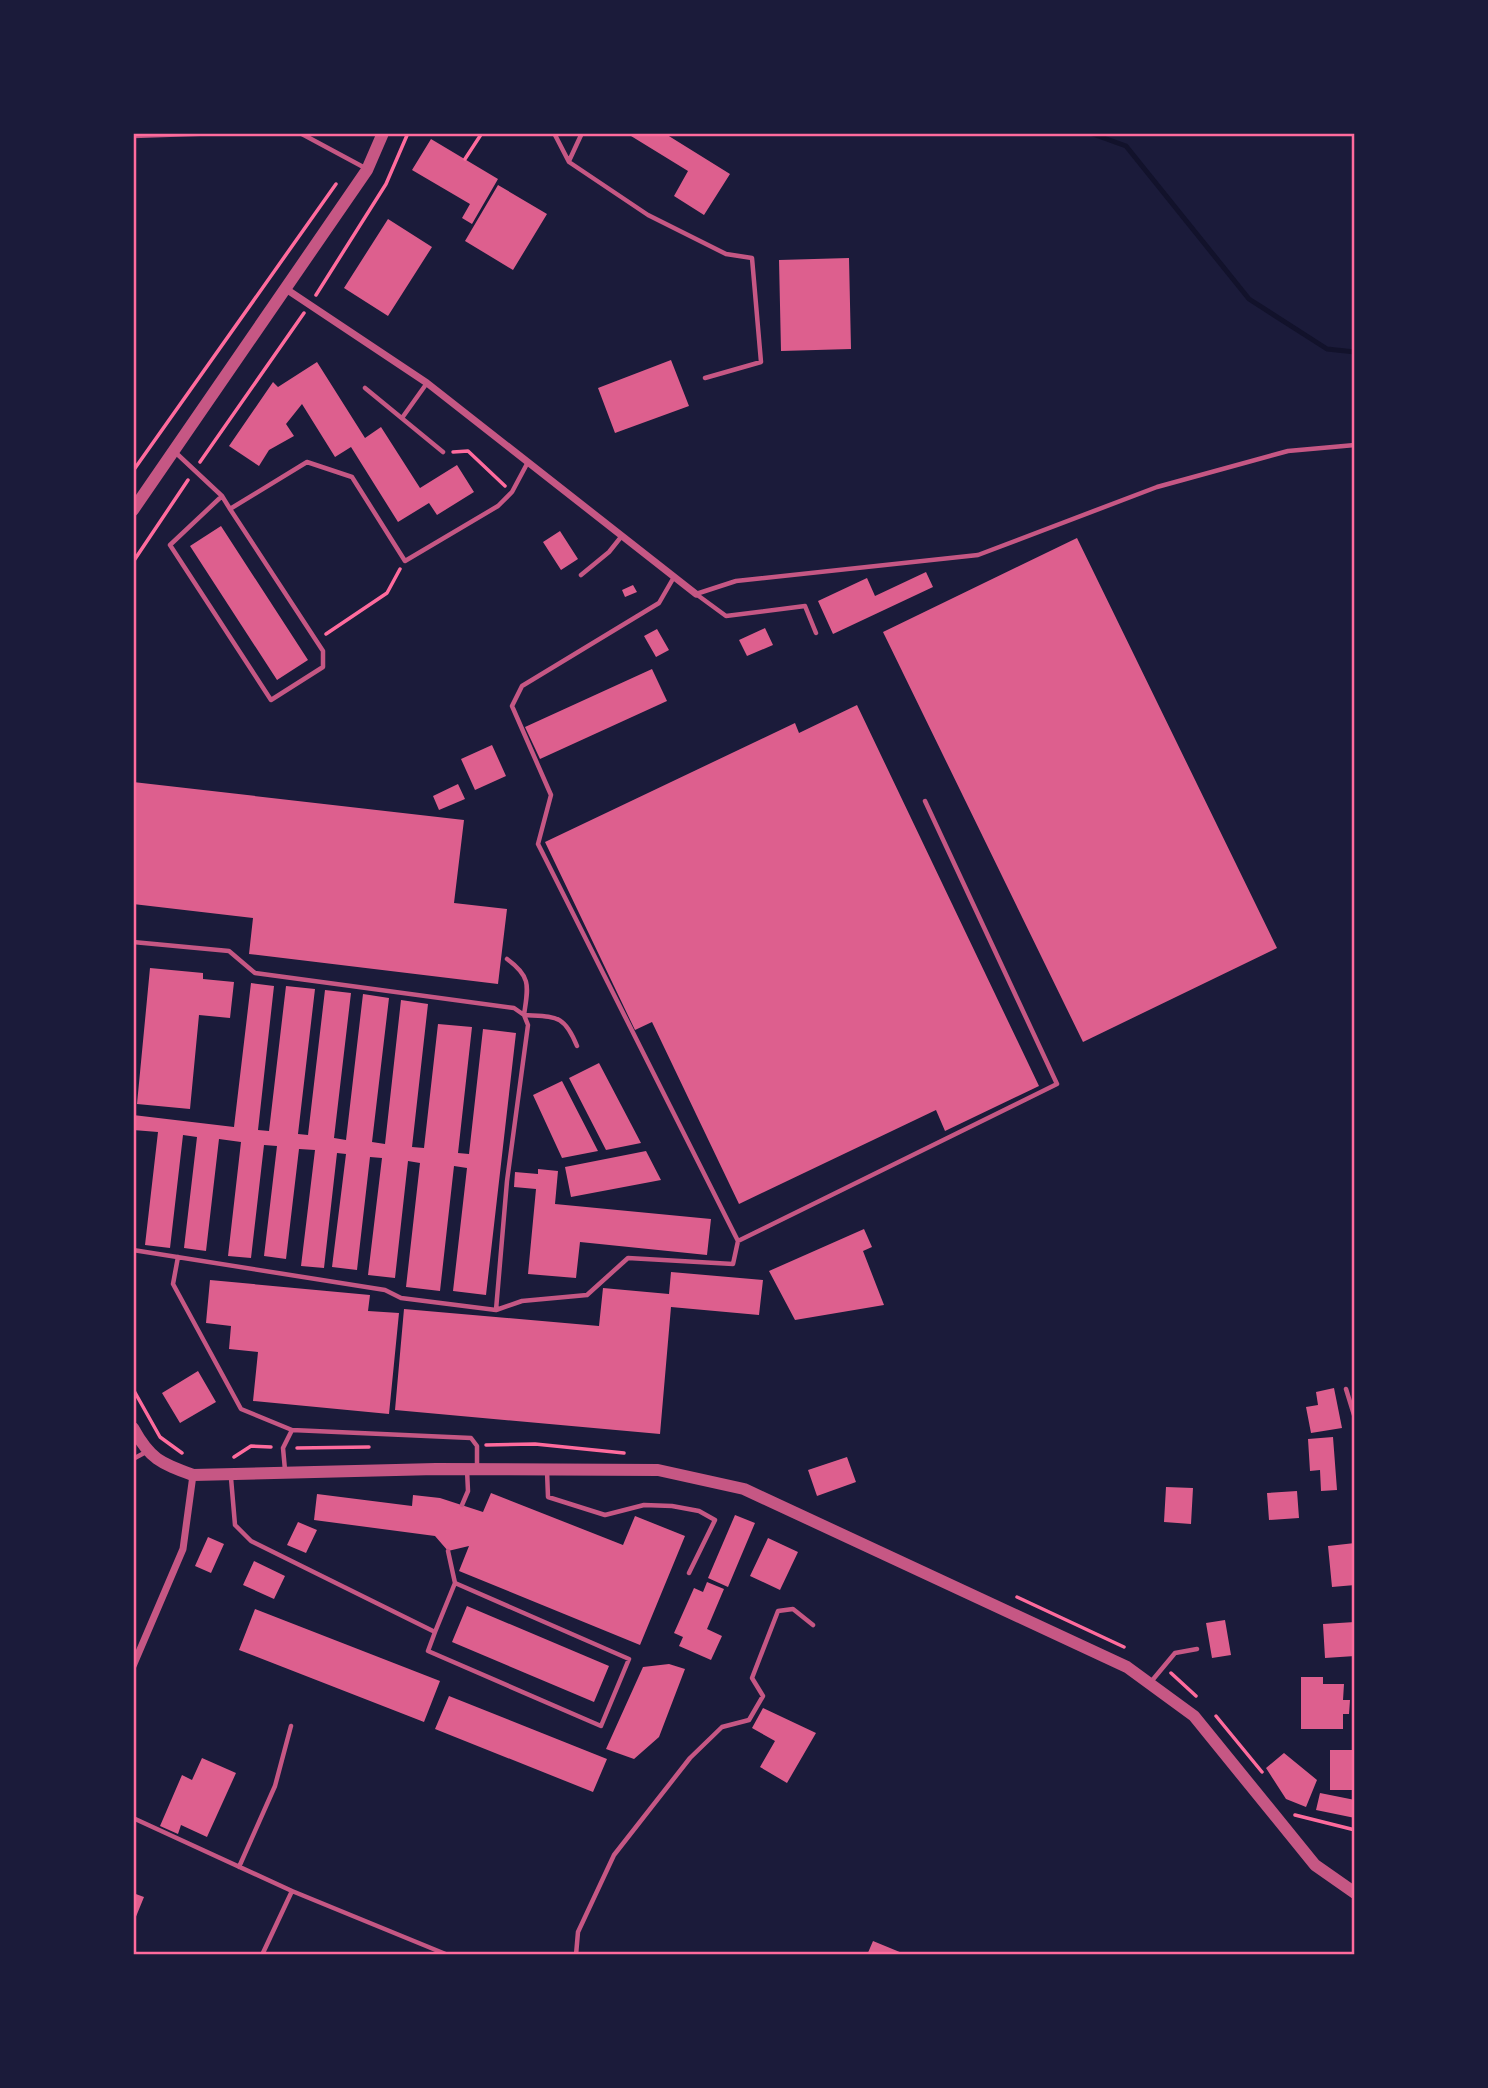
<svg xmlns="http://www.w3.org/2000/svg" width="1488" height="2088" font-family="'Roboto Serif',serif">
<rect width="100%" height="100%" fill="#1b1b3a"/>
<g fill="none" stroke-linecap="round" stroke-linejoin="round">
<path stroke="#12122b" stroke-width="5" d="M1090 133 1126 146 1249 299 1327 349 1355 352"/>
</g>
<path fill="#dd5f8e" d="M633 133H664L730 174 704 215 674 196 688 171 631 136Z
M431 139 498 179 472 224 462 218 470 204 412 170Z
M498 185 547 214 513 270 465 241Z
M388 219 432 247 388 316 344 288Z
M849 258 851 349 781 351 779 260Z
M671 360 689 406 615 433 598 388Z
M317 362 365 438 381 427 420 488 457 465 474 492 437 515 429 503 398 522 351 447 335 457 302 404 286 424 294 436 269 450 259 466 229 446 273 382 278 387Z
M221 526 308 660 277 680 190 546Z
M560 531 578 559 561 570 543 542Z
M1077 538 1277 948 1083 1042 883 632Z
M926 572 933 587 833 634 818 601 867 578 875 596Z
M633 585 637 592 625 597 622 590Z
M765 628 773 645 747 656 739 640Z
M657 629 669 650 656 657 644 636Z
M652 669 667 701 540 759 525 727Z
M857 705 1039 1086 945 1131 936 1110 739 1204 652 1022 635 1030 545 842 795 723 799 733Z
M492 745 506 776 475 790 461 759Z
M133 782 464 820 454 903 507 909 498 984 249 954 253 918 133 904Z
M458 784 465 799 439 810 433 796Z
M150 968 203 973V979L234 982 230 1018 199 1015 190 1109 137 1104Z
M251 983 274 986 258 1130 269 1131 286 986 315 989 298 1134 308 1135 325 990 351 993 334 1138 346 1140 363 994 389 998 372 1142 385 1144 401 1000 428 1004 412 1147 424 1148 438 1024 472 1027 458 1153 469 1154 483 1029 516 1033 486 1295 453 1291 467 1168 454 1166 440 1291 406 1287 420 1163 408 1161 395 1278 368 1275 382 1158 370 1157 357 1270 332 1267 346 1154 337 1153 324 1268 301 1266 315 1150 299 1149 286 1259 264 1256 277 1146 264 1145 251 1258 228 1256 241 1142 219 1139 206 1251 184 1248 197 1137 183 1135 170 1248 145 1245 158 1132 133 1130V1115L234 1127Z
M599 1063 641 1143 606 1150 569 1078Z
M562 1081 598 1151 562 1158 533 1095Z
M646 1151 661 1180 571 1197 565 1167Z
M538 1169 558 1171 555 1204 711 1219 707 1255 580 1242 576 1278 528 1274 536 1189 514 1187 515 1172 538 1174Z
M864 1229 872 1247 863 1251 884 1305 795 1320 769 1271Z
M671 1272 763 1280 759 1315 671 1307 660 1434 395 1410 404 1309 599 1326 603 1288 669 1294Z
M210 1280 370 1295 368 1311 399 1313 389 1414 253 1401 258 1352 229 1349 231 1326 206 1323Z
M198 1371 216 1402 180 1423 162 1393Z
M1334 1388 1342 1428 1311 1433 1306 1407 1318 1405 1316 1392Z
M1333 1437 1337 1490 1321 1491 1320 1470 1310 1471 1308 1439Z
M847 1457 856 1482 817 1496 808 1470Z
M1166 1487 1193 1488 1191 1524 1164 1522Z
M1297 1491 1299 1518 1269 1520 1267 1493Z
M491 1493 623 1545 635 1516 685 1536 640 1645 459 1571 469 1546 448 1551 435 1536 314 1520 317 1494 412 1506 413 1495 440 1498 483 1512Z
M735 1515 755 1523 728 1587 708 1578Z
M298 1522 317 1530 306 1553 287 1545Z
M208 1537 224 1544 211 1573 195 1566Z
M768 1538 798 1552 780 1590 750 1576Z
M1355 1543V1560H1352L1355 1585 1332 1587 1328 1546Z
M254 1561 285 1576 274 1599 243 1585Z
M707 1582 724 1589 707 1629 722 1636 711 1660 679 1646 683 1637 674 1633 694 1588 703 1592Z
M467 1606 609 1666 594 1702 452 1642Z
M255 1609 440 1681 424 1722 239 1650Z
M1225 1620 1231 1655 1212 1658 1206 1623Z
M1355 1622V1656L1325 1658 1323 1624Z
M669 1664 685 1669 659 1737 634 1759 606 1749 643 1667Z
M1301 1677H1323V1684H1344L1343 1700H1350L1349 1714H1343V1729H1301Z
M449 1696 607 1759 593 1792 435 1729Z
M763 1708 816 1733 787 1783 760 1767 775 1741 752 1728Z
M1330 1750H1355V1790H1330Z
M1284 1753 1317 1780 1306 1807 1286 1799 1266 1768Z
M202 1758 236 1773 207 1837 181 1825 178 1834 160 1826 182 1775 192 1780Z
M1320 1793 1355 1800V1818L1316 1810Z
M133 1893 144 1897 133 1924Z
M873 1941 907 1955H867Z"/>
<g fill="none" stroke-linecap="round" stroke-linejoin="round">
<path stroke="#ff6b9d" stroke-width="3.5" d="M465 159 482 133
M316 295 386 184 408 133
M453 452 468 451 505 486
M200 462 304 313
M133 471 336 184
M133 562 188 480
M326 634 387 593 400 569
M133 1389 160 1437 182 1453
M486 1445 535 1444 624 1453
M297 1448 369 1447
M234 1457 251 1446 271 1447
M1017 1597 1124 1647
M1171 1673 1196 1696
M1216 1716 1262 1772
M1295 1815 1355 1830"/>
<path stroke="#c65784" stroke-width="4.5" d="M300 133 367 169
M554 133 569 162 648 215 726 254 752 258 761 362 705 378
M133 136 223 133
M569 161 582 133
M365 388 443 452
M402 418 427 383
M175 452 222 496 170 545 271 700 323 667V651L230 509 307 462 352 477 405 561 498 506 512 492 528 462
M222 496 230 509
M581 575 609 552 621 537
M674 577 659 603 522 686 512 706 551 795 538 844 738 1241 1057 1084 925 801
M816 633 805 606 726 616 696 594 736 581 978 555 1157 487 1288 451 1355 445
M133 942 229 951 255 973 514 1008 524 1015 528 1025 507 1181 496 1310 401 1298 385 1290 133 1250
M507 959C532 977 528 987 524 1015 556 1017 564 1014 577 1046
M178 1257 173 1284 241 1409 292 1430
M496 1310 522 1301 587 1295 628 1258 733 1264 738 1241
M1346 1389 1355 1418
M133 1459 146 1452
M285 1470 283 1448 292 1430 471 1438 477 1446V1469
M547 1471 548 1497 605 1515 644 1505 672 1506 699 1511 715 1520 689 1573
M231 1478 235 1525 251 1541 435 1632 428 1651 601 1726 629 1659 455 1583
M462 1505 468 1491 467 1470
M435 1632 455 1583 448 1551
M1150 1683 1175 1653 1197 1649
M133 1818 292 1891
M239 1867 275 1786 291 1726
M262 1955 292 1891 448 1955
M576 1955 578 1932 614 1855 690 1758 722 1727 749 1720 763 1696 752 1678 778 1611 793 1609 813 1625"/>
<path stroke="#c65784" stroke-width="7" d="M286 289 427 383 696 594
M133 1666 183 1549 193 1475"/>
<path stroke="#c65784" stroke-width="12" d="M133 510 367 170 383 133
M133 1428C150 1459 160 1463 193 1475L436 1469 658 1470 744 1489 1127 1667 1194 1716 1315 1865 1355 1893"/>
</g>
<rect width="1488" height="2088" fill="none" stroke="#1b1b3a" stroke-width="270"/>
<rect x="135" y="135" width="1218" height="1818" fill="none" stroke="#ff6b9d" stroke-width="2.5"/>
</svg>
